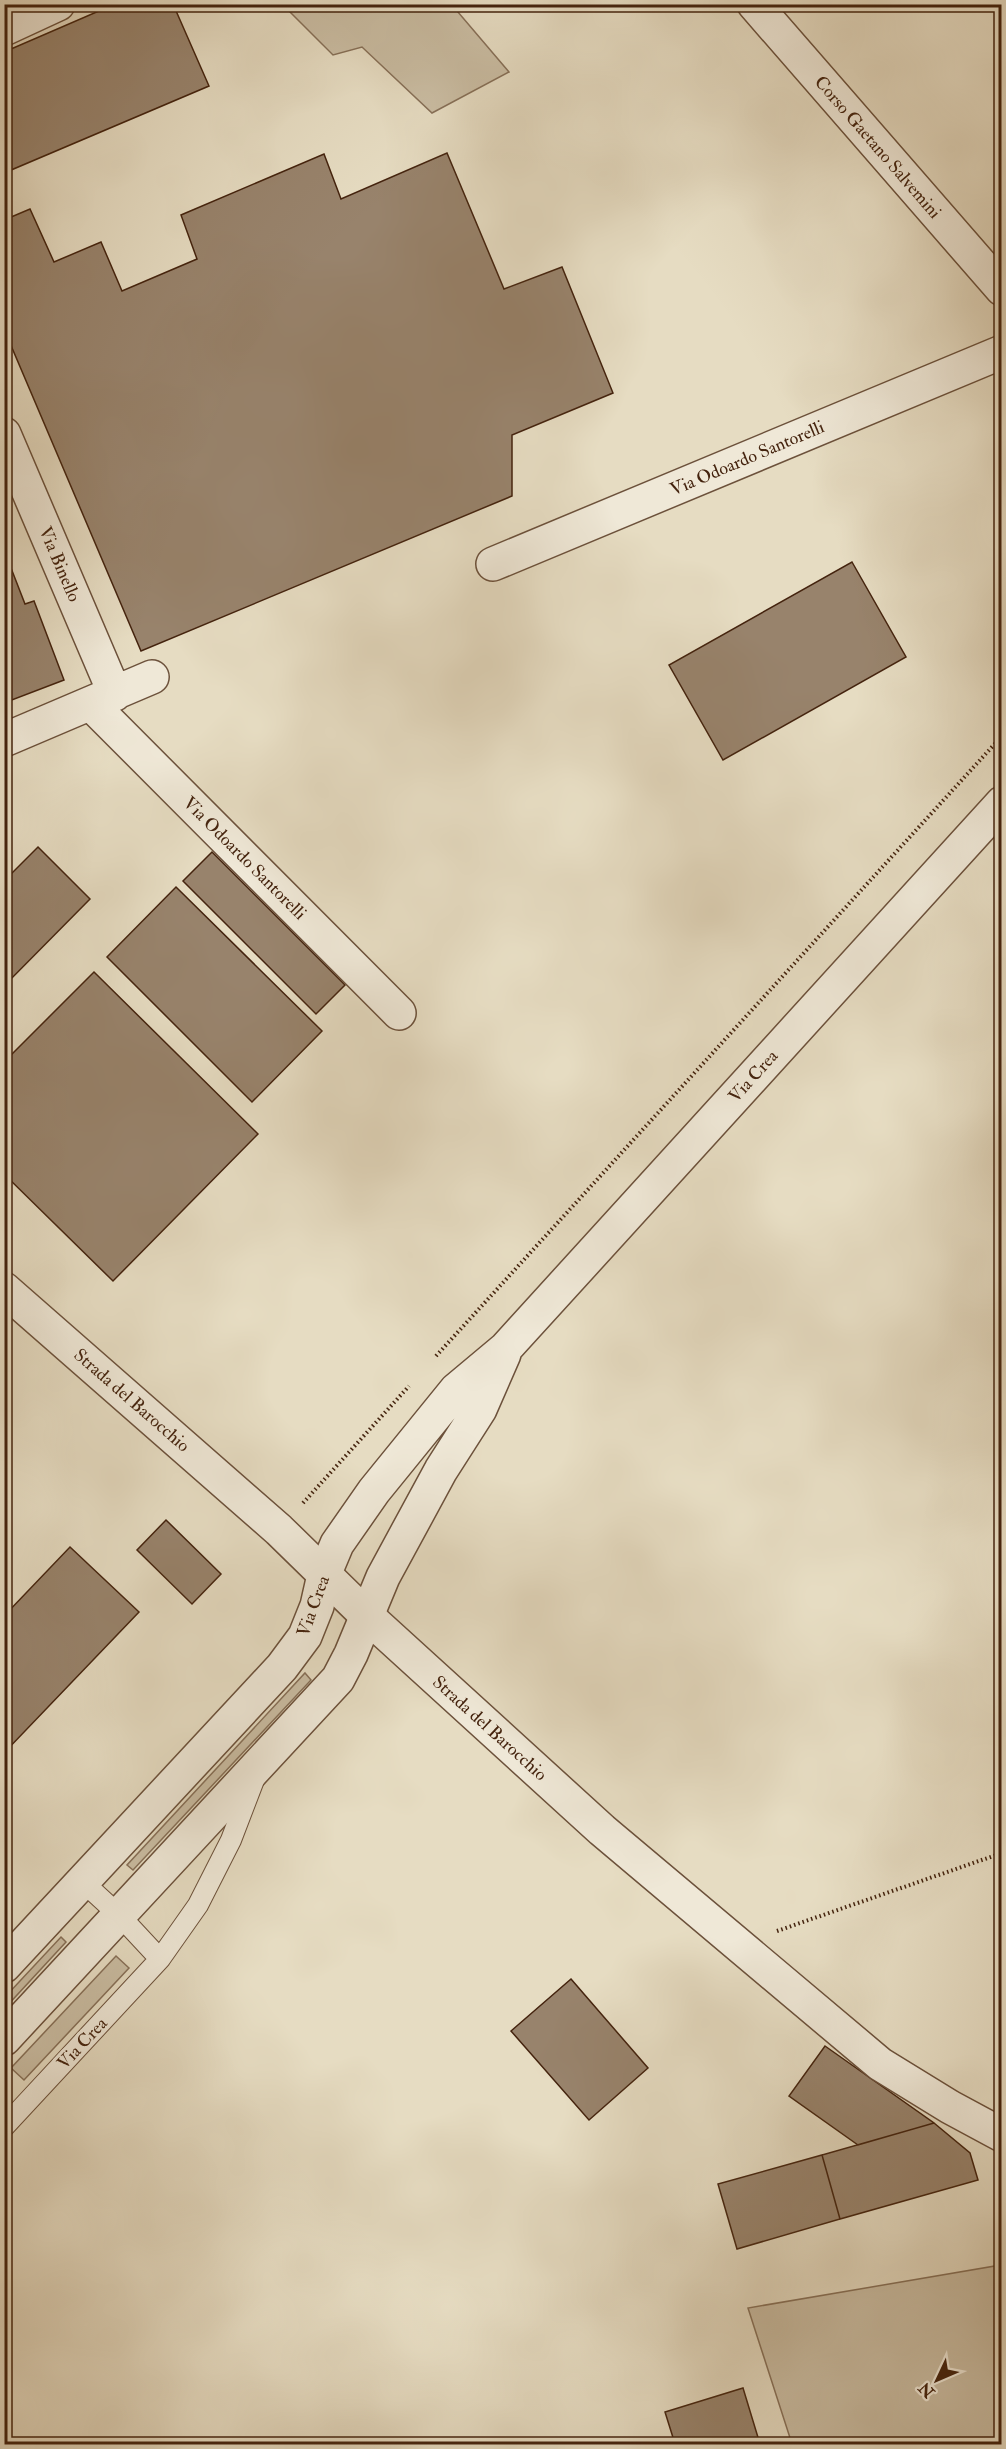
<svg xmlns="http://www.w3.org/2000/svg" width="1006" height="2449" font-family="'IM FELL Double Pica',serif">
<rect width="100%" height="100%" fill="#e6dcc2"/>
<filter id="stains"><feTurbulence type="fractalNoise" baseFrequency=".00333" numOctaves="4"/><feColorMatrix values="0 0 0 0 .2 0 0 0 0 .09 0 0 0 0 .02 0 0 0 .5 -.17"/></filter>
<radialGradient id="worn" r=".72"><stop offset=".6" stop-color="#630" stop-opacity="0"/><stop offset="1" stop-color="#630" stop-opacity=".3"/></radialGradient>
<path fill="#cabda3" stroke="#877058" stroke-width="1.5" d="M283 5H452L509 72 432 113 362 47 333 55Z
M305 1673 311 1680 133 1870 127 1865Z
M61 1937 66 1942 5 2008V1997Z
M116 1956 129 1968 24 2080 11 2068Z
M1001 2265V2444H792L748 2308Z"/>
<path fill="#98836c" stroke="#44230e" stroke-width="1.5" d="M115 4H173L209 86 4 173V52Z
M447 153 504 289 562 267 613 393 512 435V496L141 651 4 329V220L30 209 54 262 101 242 122 291 197 259 181 215 324 154 341 199Z
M4 550 25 604 34 601 64 680 4 703Z
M852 562 906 657 723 760 669 665Z
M38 847 90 899 4 986V881Z
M212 852 345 985 316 1014 183 881Z
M176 887 322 1031 252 1102 107 957Z
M94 972 258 1134 113 1281 4 1174V1062Z
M166 1520 221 1574 192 1604 137 1550Z
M70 1547 139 1612 4 1753V1616Z
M571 1979 648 2068 589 2120 511 2031Z
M825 2046 934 2123 858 2145 789 2096Z
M934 2123 970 2153 978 2180 840 2219 822 2155Z
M822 2155 840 2219 737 2249 718 2184Z
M743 2388 760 2444H675L665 2412Z"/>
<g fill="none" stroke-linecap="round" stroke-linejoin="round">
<defs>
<path id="service" d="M83 1882 120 1916 160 1959
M4 2127 160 1959 198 1905 231 1840 254 1780"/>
<path id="minor" d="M4 29 58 4
M4 434 115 694
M493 564 1002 352
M91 704 399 1013
M4 740 152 677
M4 1289 279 1530 366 1615 602 1830 880 2064 950 2107 1002 2135"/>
<path id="tertiary" d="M754 4 1002 289
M4 1966 282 1667 305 1636 317 1606 324 1575 337 1544 374 1491 456 1390 505 1349 1002 803
M4 2039 338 1679 351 1654 383 1577 441 1470 480 1409 504 1354"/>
</defs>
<use href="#service" stroke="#6c513b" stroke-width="22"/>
<use href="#minor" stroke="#6c513b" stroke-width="36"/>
<use href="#tertiary" stroke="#6c513b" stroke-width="36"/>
<path stroke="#44230e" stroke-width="4" stroke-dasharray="1.5 3" stroke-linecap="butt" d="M436 1356 1002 736
M303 1503 409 1386
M777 1931 1002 1853"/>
<use href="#service" stroke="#efe8d7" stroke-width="20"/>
<use href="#minor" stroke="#efe8d7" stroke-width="33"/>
<use href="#tertiary" stroke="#efe8d7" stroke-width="33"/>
</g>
<g text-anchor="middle" stroke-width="6" stroke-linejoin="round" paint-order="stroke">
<g font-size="18" fill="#44230e" stroke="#efe8d7">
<text transform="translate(878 147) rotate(49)" y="6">Corso Gaetano Salvemini</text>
<text transform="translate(747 458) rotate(-23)" y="6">Via Odoardo Santorelli</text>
<text transform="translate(60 564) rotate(67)" y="6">Via Binello</text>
<text transform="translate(245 858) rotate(45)" y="6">Via Odoardo Santorelli</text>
<text transform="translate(753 1076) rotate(-48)" y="6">Via Crea</text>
<text transform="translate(132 1400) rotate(41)" y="6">Strada del Barocchio</text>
<text transform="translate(313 1606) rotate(-70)" y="6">Via Crea</text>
<text transform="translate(490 1728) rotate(42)" y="6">Strada del Barocchio</text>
<text transform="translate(82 2043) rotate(-47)" y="6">Via Crea</text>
</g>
</g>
<rect width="1006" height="2449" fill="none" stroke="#e6dcc2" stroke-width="24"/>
<rect x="6" y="6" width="994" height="2437" fill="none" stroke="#44230e" stroke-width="3"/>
<rect x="12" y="12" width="982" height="2425" fill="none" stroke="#44230e" stroke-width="1.5"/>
<g transform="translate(937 2380) rotate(226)" stroke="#efe8d7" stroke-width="4.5" paint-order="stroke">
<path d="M0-4.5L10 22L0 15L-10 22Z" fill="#44230e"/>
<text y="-9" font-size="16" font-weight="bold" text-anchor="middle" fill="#44230e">N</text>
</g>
<rect width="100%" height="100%" filter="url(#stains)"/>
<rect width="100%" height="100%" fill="url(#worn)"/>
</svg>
